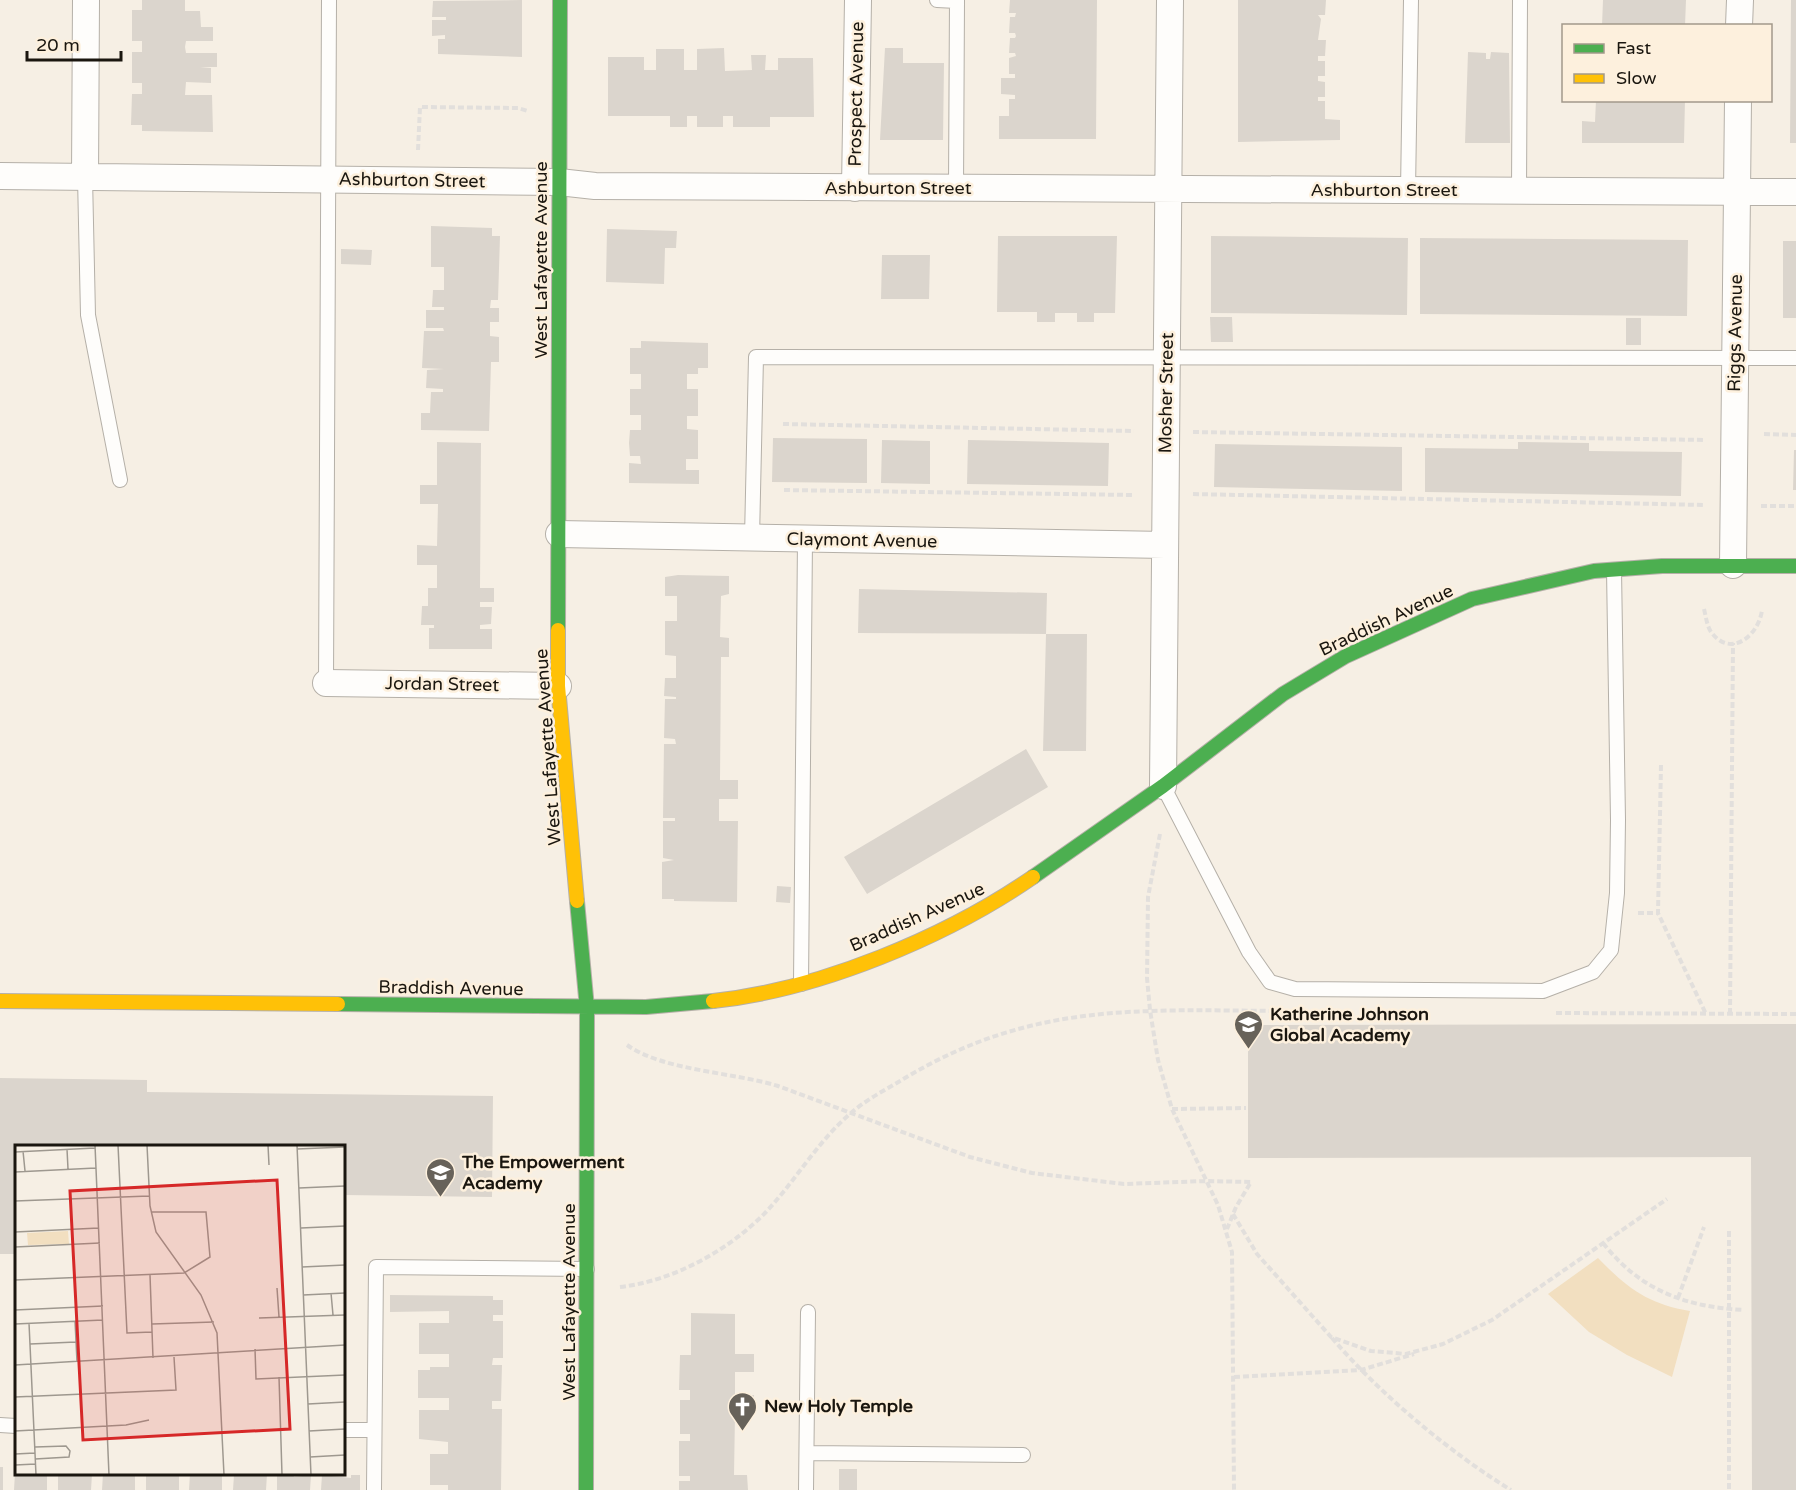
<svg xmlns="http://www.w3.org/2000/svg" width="1796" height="1490" font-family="'Varela Round',sans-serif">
<rect width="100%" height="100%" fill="#f6efe4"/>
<path fill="#f2dfc0" d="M1598 1258C1627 1288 1648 1304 1690 1311L1672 1377 1627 1355 1589 1332 1548 1294Z"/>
<path fill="#dbd5cd" d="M142 0H185V11H200L201 27H213V41H186L185 47 186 53H217V67H200L211 68V83L186 82 185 95H212L213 132 142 131V125H131L132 94H142V83H132V52H142V41H132V10H142Z
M522 0V57L438 54V39H445V35L432 36V20H446V17H432L433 1Z
M1010 0H1097L1096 139H999V116H1009V99H1015V95L1001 94V78H1015V74H1009V58L1016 56 1015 53H1009L1010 38H1015L1016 36 1015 33H1009L1010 17H1015L1016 13H1009Z
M1238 0H1326L1325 15H1318L1321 19 1318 40H1326L1325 56H1318V61H1325V76H1318V81L1325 82V97H1318V101H1325V119L1340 120V140L1238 142Z
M1603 0H1686L1685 26H1602Z
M1791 0H1796V143H1790Z
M724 48 725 71 752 70 751 55H766L765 70H778V58H813L814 117H770V127H733V116H723V127H697V116H687V127H670V116H608V57H644V70H656V49H684V70H697V49Z
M885 48H903V63H944L943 140H880Z
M1468 52 1486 53V59H1490L1491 52 1509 53 1510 143H1465Z
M1596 100H1685L1684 143H1582V121L1595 122Z
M431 226 492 228V236H500L498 300H491L490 308H499V322H490V336L499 337V362H491L489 431 421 430V413H430L431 392H443V389L426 388 427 370 444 369 422 368 424 331H444L443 328H426V310H444V307H432L433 290H444V267H431Z
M607 229 677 231 676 248H665L664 284 606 282Z
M998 236H1117L1115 313H1094V322H1077V313H1055V322H1037V312H997Z
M1211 236 1408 238 1407 315 1211 313Z
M1420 238 1688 240 1687 316 1420 314Z
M1783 241H1796V318H1783Z
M341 249 372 250 371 265 341 264Z
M882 255H930L929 299H881Z
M1210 317H1232L1233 342H1211Z
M1626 318H1641V345H1626Z
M641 341 708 343V368H698V374H687V389H698V416H687V429L698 430V459H686V470H699V484L629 483V463L641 464 640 456H630L629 443 630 430H641V415H630V389H641V374H630V348H641Z
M773 438 867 439V483L772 482Z
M882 440 930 441V484L881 483Z
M968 440 1109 443 1108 486 967 484Z
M437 442 481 443 480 588H494V602H480V607H492L491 624 480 625V629H492V649H429V628H434V625H421L422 606H428V588H437V565H417V545L437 546 438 504H420V485H437Z
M1518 442 1589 443V451L1682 452 1681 496 1425 492V448L1518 449Z
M1215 444 1402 447V491L1214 487Z
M1794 450H1796V490H1793Z
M678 575 729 576V594L721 596 720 637 729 638V657H721L720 780H738V799H719V821H738L737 902 674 901V899H662V862L674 860 663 858V821H675V818H663L664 744H676L675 739 664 738 665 699H676V697L664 696 665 678H676V656L665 655V621H677V596H665V577Z
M859 589 1047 593 1046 634H1087L1086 751H1043L1046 634 858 633Z
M1026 749 1048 787 867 894 844 857Z
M777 886 791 887 790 903 776 902Z
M1796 1024V1490H1752L1751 1157 1248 1158V1025Z
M0 1078 147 1080V1092L493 1096 492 1197 344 1195V1146H16V1254H0Z
M390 1295 493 1296V1300H503V1315H493V1321H503V1358H493L492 1365H502L501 1401H492V1409H502L501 1490H448V1485H430V1454H448V1442L419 1439V1410H449V1398H418V1370H430V1367H449V1354H419V1323H449V1311L390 1312Z
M691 1313 735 1314V1354H754V1372H735V1395H754V1415L735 1414 734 1475H747L748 1490H679V1481H690V1476H679V1441H690V1434H680V1400H690V1390H679L680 1355H691Z
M0 1467H3V1490H0Z
M839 1469H857V1490H839Z
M15 1473 47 1474V1490H14Z
M58 1474H92L91 1490H58Z
M103 1474H135V1490H102Z
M146 1474H161L162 1476 179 1474V1490H146Z
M190 1474H222V1490H189Z
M258 1474H267L266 1490H233L234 1475Z
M277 1474H293L294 1477 311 1475 310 1490H277Z
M322 1475 351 1478V1475H360V1490H321Z"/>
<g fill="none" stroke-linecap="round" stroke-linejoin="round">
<defs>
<path id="lane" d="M937 0 957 1
M85 177 88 315 120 480
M956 188 957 0
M1408 190 1411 0
M1519 191 1520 0
M752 538 756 357 1796 358
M326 683 329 0
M1163 786 1249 952 1270 982 1295 989 1543 991 1593 972 1611 950 1617 893 1618 820 1614 570
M801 984 805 539
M0 1425 16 1426
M344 1430H374
M807 1453 1023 1455
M374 1490 376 1267 587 1269
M806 1490 808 1312"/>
<path id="street" d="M1739 26 1740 0
M0 176 559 182 595 186 1796 192
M85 177 86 0
M855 188 858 0
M559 534 1165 545
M1733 565 1738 100
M326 683 558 686
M1163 786 1170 0"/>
<path id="fast" d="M558 630 560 0
M1033 877 1163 786 1283 694 1346 656 1472 599 1594 571 1662 566H1796
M577 901 587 1008 586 1490
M338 1004 646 1007 713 1001"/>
<path id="slow" d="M558 630V686L577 901
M0 1001 338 1004
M713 1001C819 990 946 937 1033 877"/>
</defs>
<use href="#lane" stroke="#b5b0a8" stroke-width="16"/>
<use href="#street" stroke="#b5b0a8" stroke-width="28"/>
<use href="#fast" stroke="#b5b0a8" stroke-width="16"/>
<use href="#slow" stroke="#b5b0a8" stroke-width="16"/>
<path stroke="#e2dfdc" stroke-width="4" stroke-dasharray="6 3" stroke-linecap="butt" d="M418 150 420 107 518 108 528 111
M783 424 1134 431
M1193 432 1705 440
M1764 434 1796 435
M784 490 1134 495
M1193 494 1705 505
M1761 506H1796
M1704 609C1706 617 1707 626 1711 632 1731 659 1759 635 1762 610
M1661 765 1658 913 1706 1014
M1160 834 1148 897 1147 978 1150 1010 1158 1060 1172 1109 1218 1205 1232 1252 1234 1490
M1638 913H1658
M1556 1013 1796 1014
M1730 1014 1733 643
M627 1045C664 1071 733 1072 778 1086L970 1157 1032 1173 1124 1184 1206 1181 1251 1182 1236 1207 1227 1229
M1172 1109 1246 1108
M1233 1214 1257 1254 1331 1337 1371 1351 1406 1354 1443 1344 1492 1320 1667 1199
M1729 1231V1490
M1603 1243C1640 1290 1685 1307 1744 1310
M620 1287C673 1281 728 1251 766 1212 796 1180 818 1141 851 1113 867 1099 887 1089 905 1078 1032 1002 1139 1010 1281 1011
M1678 1298 1704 1227
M1332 1338C1379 1393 1449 1452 1511 1490
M1234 1377 1361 1370 1414 1354"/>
<use href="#lane" stroke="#fefdfb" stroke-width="14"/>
<use href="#street" stroke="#fefdfb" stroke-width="26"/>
<use href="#fast" stroke="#4caf50" stroke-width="14"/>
<use href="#slow" stroke="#ffc107" stroke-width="14"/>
</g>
<defs>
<symbol id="school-pin" viewBox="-11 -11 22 30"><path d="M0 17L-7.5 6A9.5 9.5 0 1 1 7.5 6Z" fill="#67625a" stroke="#fdf0dd"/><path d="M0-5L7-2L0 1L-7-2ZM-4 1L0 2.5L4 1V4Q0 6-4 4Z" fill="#fff"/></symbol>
<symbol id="church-pin" viewBox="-11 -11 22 30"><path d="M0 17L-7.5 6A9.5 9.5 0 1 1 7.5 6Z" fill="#67625a" stroke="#fdf0dd"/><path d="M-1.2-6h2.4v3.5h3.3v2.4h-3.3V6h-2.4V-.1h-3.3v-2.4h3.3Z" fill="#fff"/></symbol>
</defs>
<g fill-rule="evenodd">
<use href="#school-pin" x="1232" y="1008" width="33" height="45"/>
<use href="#school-pin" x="424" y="1156" width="33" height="45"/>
<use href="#church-pin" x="726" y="1390" width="33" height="45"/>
</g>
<g text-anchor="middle" stroke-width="5" stroke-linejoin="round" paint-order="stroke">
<g font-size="18" fill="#1a160f" stroke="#fdf0dd">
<text transform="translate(856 94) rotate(-89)" y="6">Prospect Avenue</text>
<text transform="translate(412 180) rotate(1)" y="6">Ashburton Street</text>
<text x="898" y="194">Ashburton Street</text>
<text x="1384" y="196">Ashburton Street</text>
<text transform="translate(541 260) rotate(-90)" y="6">West Lafayette Avenue</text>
<text transform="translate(1735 333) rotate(-89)" y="6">Riggs Avenue</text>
<text transform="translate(1166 393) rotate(-89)" y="6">Mosher Street</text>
<text transform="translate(862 540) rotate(1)" y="6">Claymont Avenue</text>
<text transform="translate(1386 620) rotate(-25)" y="6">Braddish Avenue</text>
<text transform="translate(442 684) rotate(1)" y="6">Jordan Street</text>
<text transform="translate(548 747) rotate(-94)" y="6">West Lafayette Avenue</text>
<text transform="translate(917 917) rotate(-24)" y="6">Braddish Avenue</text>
<text transform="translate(451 988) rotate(1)" y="6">Braddish Avenue</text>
<text transform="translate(569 1302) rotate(-90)" y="6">West Lafayette Avenue</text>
</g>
<g font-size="18" font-weight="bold" fill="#1a160f" stroke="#fdf0dd" text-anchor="start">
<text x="1270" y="1020">Katherine Johnson<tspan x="1270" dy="21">Global Academy</tspan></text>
<text x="462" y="1168">The Empowerment<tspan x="462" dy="21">Academy</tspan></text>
<text x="764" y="1412">New Holy Temple</text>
</g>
</g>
<g transform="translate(15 1145)">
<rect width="330" height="330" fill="#f6efe4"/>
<path d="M53 86 54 99 13 100 12 88Z" fill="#f2dfc0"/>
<path fill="none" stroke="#9e988f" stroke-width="1.5" d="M80 0 94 330M103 0 112 188 137 187M132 0 135 61 141 87 186 150 202 188 209 330M253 0 254 20M282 0 296 330M52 4 53 24M282 4 330 2M8 6 10 26M0 7 80 3M0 27 81 23M284 43 330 41M0 56 134 51M286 83 330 81M0 87 84 83M0 102 85 98M287 122 330 120M135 130 138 213M0 135 169 128 195 112 191 67H136M262 143 264 172M316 148 318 170M288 150 330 148M0 165 88 161M244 173 330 170M60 176 62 217M14 178 21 330M0 179 88 175M137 179 199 177M15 199 61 197M240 204 241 234 330 230M0 220 330 200M264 232 267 330M0 252 161 245 159 212M293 259 330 257M0 286 111 280 134 275M294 286 330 284M20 302 51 301 55 306 54 312 20 314M0 309 20 308M295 312 330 310M0 320 21 319"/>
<path fill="#d62828" fill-opacity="0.15" stroke="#d62828" stroke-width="3" d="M262 35 275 284 68 295 55 46Z"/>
<rect width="330" height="330" fill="none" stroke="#1a160f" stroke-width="3"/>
</g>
<rect x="1562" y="24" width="210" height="78" fill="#fdf0dd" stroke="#a2998b" stroke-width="1.5"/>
<rect x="1574" y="44" width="30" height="9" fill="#4caf50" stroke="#a2998b" stroke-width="1.5"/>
<text x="1616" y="54" font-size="18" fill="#1a160f">Fast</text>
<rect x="1574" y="74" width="30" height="9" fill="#ffc107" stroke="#a2998b" stroke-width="1.5"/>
<text x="1616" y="84" font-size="18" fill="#1a160f">Slow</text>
<path d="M27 51v9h94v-9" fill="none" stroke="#1a160f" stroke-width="3"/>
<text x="36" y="51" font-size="18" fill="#1a160f" stroke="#fdf0dd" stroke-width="4.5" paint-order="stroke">20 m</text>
</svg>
